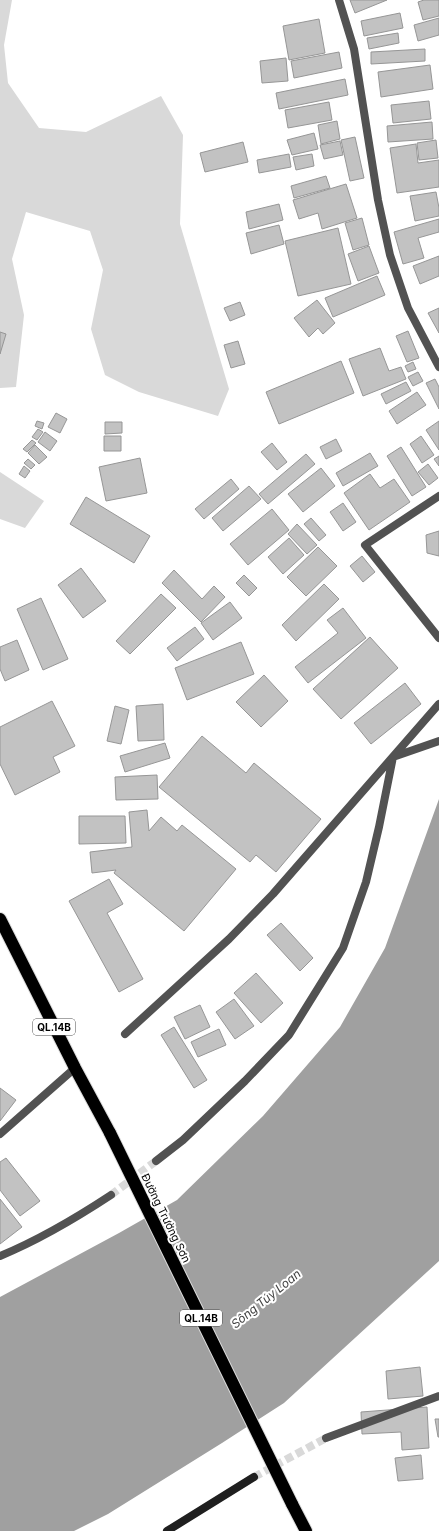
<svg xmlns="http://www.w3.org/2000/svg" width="439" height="1531" font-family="Inter,sans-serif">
<rect width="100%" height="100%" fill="#fff"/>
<path fill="#d9d9d9" d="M0 0H12L4 45 8 83 39 128 86 132 161 96 183 135 180 224 229 389 218 416 139 392 105 375 91 329 103 270 90 231 26 212 12 259 24 315 16 387 0 388Z
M0 472 44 501 25 528 0 519Z"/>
<path fill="#a0a0a0" d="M439 799V1261L284 1403 222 1443 108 1514 74 1531H0V1297L119 1233 177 1200 263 1116 340 1027 385 948Z"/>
<path fill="#c2c2c2" stroke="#969696" d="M350 0H387L355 13Z
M424 0H439V16L423 20 418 2Z
M400 13 403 28 364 36 361 21Z
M439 18V35L418 41 414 25Z
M319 19 325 53 289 60 283 26Z
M398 33 399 43 369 49 367 38Z
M425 49V61L371 64V52Z
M339 52 342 68 294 78 291 61Z
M286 58 288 81 262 83 260 61Z
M430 65 433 89 381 97 378 72Z
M345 79 348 95 279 109 276 93Z
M429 101 431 119 393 123 391 105Z
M329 102 332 120 288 128 285 110Z
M337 121 340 139 321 144 318 125Z
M432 122 433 139 388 142 387 126Z
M314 133 318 149 292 155 287 140Z
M355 137 364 178 350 181 341 140Z
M436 140 438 158 419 160 417 143Z
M340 141 343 155 324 159 320 145Z
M243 142 248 162 205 172 200 153Z
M416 144 418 163 439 160V187L397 193 390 148Z
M289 154 291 167 259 173 257 160Z
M312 154 314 166 296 170 293 157Z
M326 176 330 188 294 198 291 186Z
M346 184 357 218 322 229 318 213 299 219 293 200Z
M436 192 439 208V216L415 221 410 196Z
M279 204 283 220 249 229 246 212Z
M362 218 369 245 353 250 345 223Z
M439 219V232L418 238 424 258 403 264 394 232Z
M279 225 284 244 251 254 246 233Z
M338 228 351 284 298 296 285 241Z
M369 246 379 273 358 281 348 254Z
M439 256V276L420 284 413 266Z
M377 276 385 295 333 317 325 298Z
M317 300 335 323 323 334 318 328 309 337 294 318Z
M240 302 245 315 230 321 224 308Z
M439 308V333L428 313Z
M408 331 419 358 407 362 396 336Z
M0 332 6 334 0 354Z
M238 341 245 364 231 368 224 345Z
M380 348 389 371 401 367 406 379 363 396 349 359Z
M341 361 354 393 279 424 266 392Z
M413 362 416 369 408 372 405 366Z
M418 372 423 381 413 386 408 377Z
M435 379 439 387V409L426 383Z
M406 382 411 391 386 404 381 394Z
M417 392 426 405 397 424 389 411Z
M56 413 67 419 60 433 48 427Z
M37 421 44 423 42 429 35 426Z
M439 421V450L426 430Z
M105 422H122V433L105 434Z
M38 429 43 432 37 440 32 437Z
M45 432 57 441 50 451 38 442Z
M104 436H121V451H104Z
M421 436 434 455 422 463 410 444Z
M336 439 342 451 326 459 320 447Z
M32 440 36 443 27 452 23 449Z
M272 443 287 462 277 470 261 452Z
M35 445 47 457 39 464 28 453Z
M401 447 426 487 412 496 387 456Z
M370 453 378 466 343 486 336 473Z
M306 454 315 464 268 504 259 494Z
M439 456V466L434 459Z
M140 458 147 493 106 501 99 467Z
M28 459 35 465 31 469 24 463Z
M428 464 438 478 429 485 418 472Z
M24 466 30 471 25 478 19 474Z
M321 468 335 486 303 512 288 494Z
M370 474 380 488 394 479 410 502 369 530 344 493Z
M231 479 239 489 204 519 195 509Z
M249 486 261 499 223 531 212 518Z
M86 497 150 536 134 563 70 524Z
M343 503 356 522 343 531 330 512Z
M272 509 289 530 248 565 230 544Z
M311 518 326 535 319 541 304 524Z
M297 524 317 545 307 554 288 534Z
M439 531V556L427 553 426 535Z
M289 538 304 555 283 574 268 557Z
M318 547 337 566 306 596 287 577Z
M362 556 375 572 363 582 350 566Z
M81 568 106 601 83 618 58 585Z
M174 570 202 599 214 586 225 597 201 622 162 583Z
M244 575 257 588 249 596 236 583Z
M324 584 339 599 296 641 282 625Z
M161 594 176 608 130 654 116 641Z
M41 598 68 659 43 670 17 609Z
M230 602 242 618 213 640 201 623Z
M343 608 366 638 308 683 295 667 338 633 327 620Z
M195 627 204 639 177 661 167 648Z
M370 637 398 668 341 719 313 689Z
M17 640 29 670 5 681 0 669V647Z
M241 642 254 674 187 700 175 668Z
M264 675 288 701 261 727 236 702Z
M405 683 421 704 371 744 354 723Z
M52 701 75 746 53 757 60 772 15 795 0 764V727Z
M163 704 164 740 138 741 136 706Z
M115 706 129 710 121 744 107 741Z
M202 736 246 773 254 763 321 819 276 872 256 855 250 862 159 787Z
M165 743 170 758 125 772 120 756Z
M157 775 158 799 116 800 115 777Z
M147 810 149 831 161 817 177 831 182 825 236 869 184 931 114 873 116 870 92 873 90 852 132 847 129 812Z
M79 816H125L126 843 79 844Z
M109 879 123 904 107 913 143 979 119 992 69 901Z
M281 923 313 958 300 971 267 935Z
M256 973 283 1003 261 1023 234 993Z
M234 999 254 1026 235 1039 216 1012Z
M200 1005 210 1027 185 1039 174 1017Z
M174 1027 207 1080 194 1088 161 1035Z
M219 1029 226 1045 198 1057 191 1042Z
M0 1088 16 1100 0 1121Z
M6 1158 40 1201 20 1216 0 1190V1162Z
M0 1199 22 1227 0 1244Z
M420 1367 423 1396 388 1399 386 1371Z
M427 1407 429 1448 402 1450 401 1432 362 1434 361 1412Z
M435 1419H439V1437H438Z
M421 1455 423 1479 398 1481 395 1458Z"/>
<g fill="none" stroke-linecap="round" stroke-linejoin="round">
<path stroke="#d9d9d9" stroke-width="8" stroke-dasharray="8 4" stroke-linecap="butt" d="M111 1195 156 1161
M254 1477 326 1438"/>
<defs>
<path id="highway" d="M0 919 75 1068 110 1133
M292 1504 306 1531"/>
</defs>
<use href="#highway" stroke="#dbdbdb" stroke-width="14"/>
<path stroke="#525252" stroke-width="8" d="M339 0 354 49 378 200 390 255 408 308 439 367
M439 496 365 545 439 638
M125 1034 229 939 273 894 439 704
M0 1134 75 1068
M156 1161 183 1140 245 1081 289 1035 343 948 366 882 379 827 393 757 439 741
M0 1256C39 1240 76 1218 111 1195
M326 1438 439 1396"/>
<path stroke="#1f1f1f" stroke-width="8" d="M167 1531 254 1477"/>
<use href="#highway" stroke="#000" stroke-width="12"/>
<defs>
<path id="highway-bridge" d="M110 1133 292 1504"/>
</defs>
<use href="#highway-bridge" stroke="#dbdbdb" stroke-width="14" stroke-linecap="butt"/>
<use href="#highway-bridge" stroke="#000" stroke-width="12"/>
</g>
<g text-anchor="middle" stroke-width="4" stroke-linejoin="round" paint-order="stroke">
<g fill="#fff" stroke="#4c4c4c" stroke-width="1">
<rect x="33" y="1019" width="42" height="16" rx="3"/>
<rect x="180" y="1310" width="42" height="16" rx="3"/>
</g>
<g font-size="10" font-weight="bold" fill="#000">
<text x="54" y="1031">QL.14B</text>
<text x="201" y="1322">QL.14B</text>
</g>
<g font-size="11" fill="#000" stroke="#fff">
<text transform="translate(166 1218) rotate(64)" y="4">Đường Trường Sơn</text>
</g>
<g font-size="12" font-style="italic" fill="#414141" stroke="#fff">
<text transform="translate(266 1299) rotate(-39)" y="4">Sông Túy Loan</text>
</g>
</g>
</svg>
